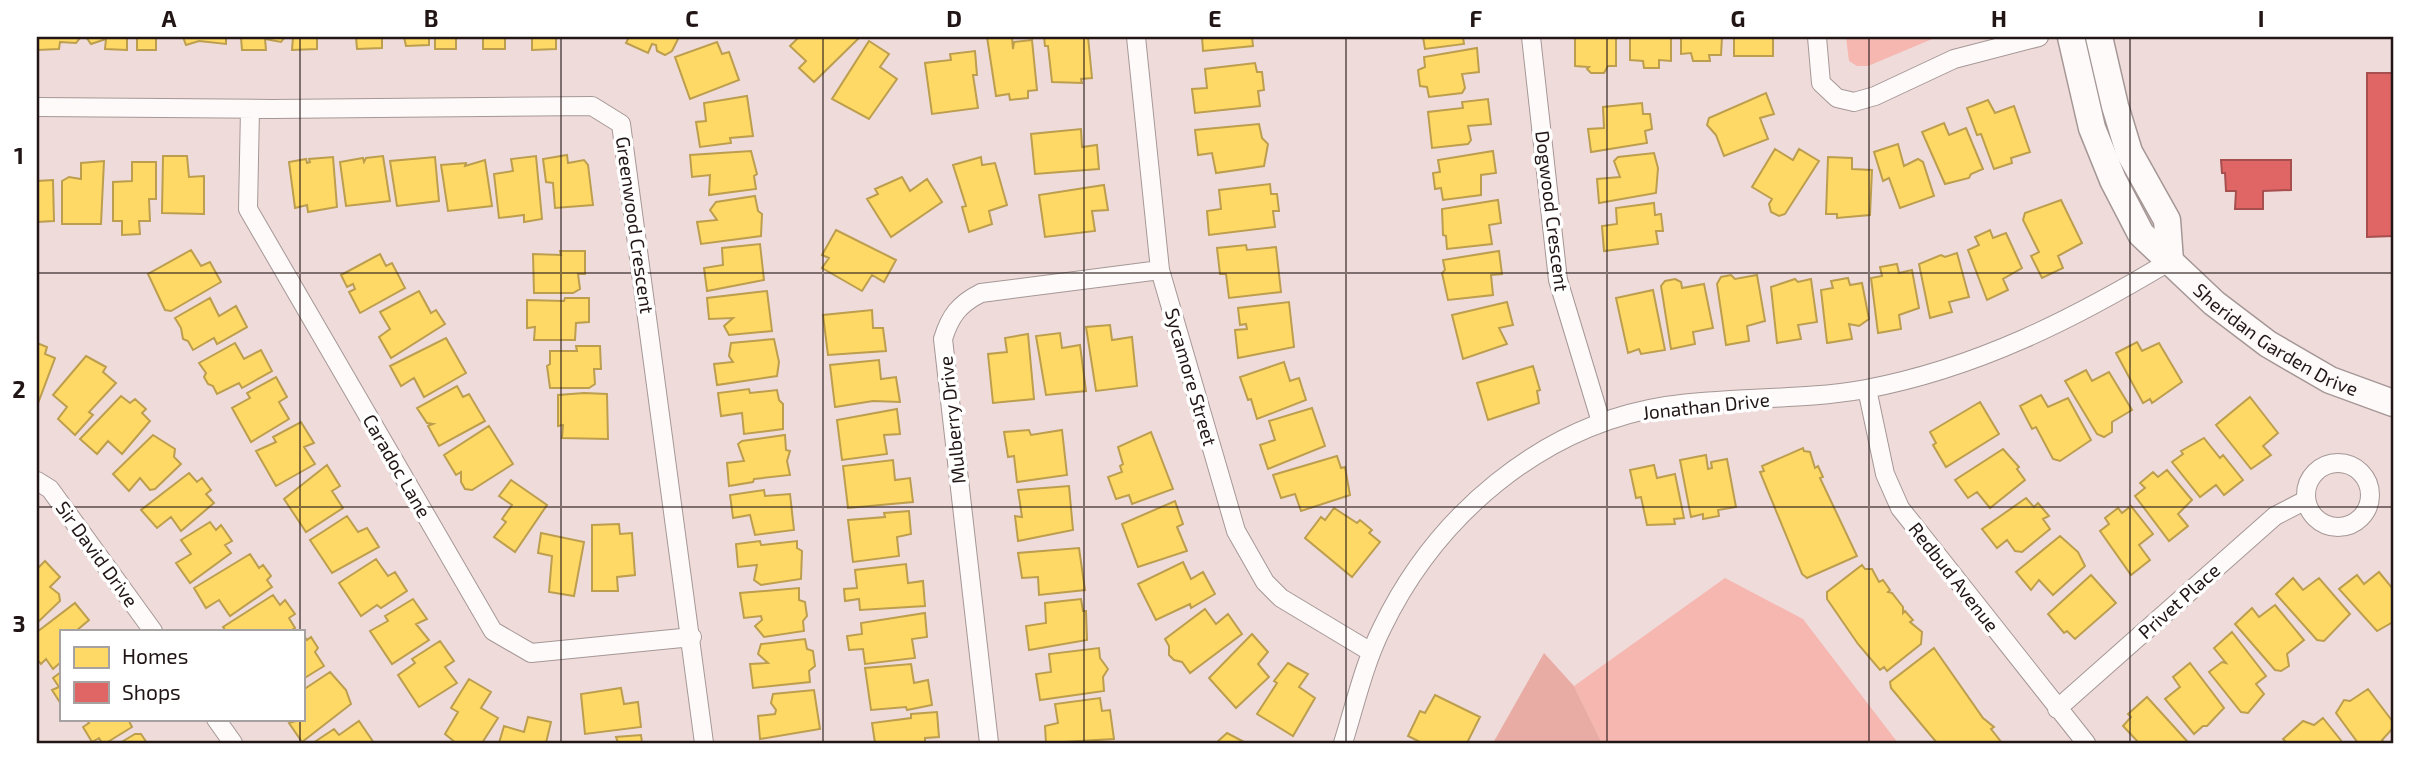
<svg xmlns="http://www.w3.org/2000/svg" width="2430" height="780" font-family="'Exo 2',sans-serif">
<rect width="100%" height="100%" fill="#efdcda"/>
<path fill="#f6b7b1" d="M1846 37H1937L1868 66H1857L1849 61Z
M1725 578 1803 619 1898 743H1602L1574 686Z"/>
<path fill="#e9aca5" d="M1544 653 1574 686 1602 743H1493Z"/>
<path fill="#ffd966" stroke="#bc9e4e" stroke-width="2" d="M37 37H80V38L76 43 60 42 59 49 37 50Z
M86 37H127V50L105 49 106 39 91 44Z
M137 37H178V38H156V50H137Z
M183 37H226V44L199 41 186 45Z
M241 37H285L281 42 265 39 266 50H242Z
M293 37H317V49L292 50Z
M356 37H382V48L357 49Z
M404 37H429V45L406 46Z
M435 37H456V49H435Z
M483 37H525L505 38V49H483Z
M532 37H556V49L532 50Z
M629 37H679L672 51 665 55 657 51 656 45 652 44 648 53 626 43Z
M799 37H860L814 82 799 68 806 61 790 46Z
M987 37H1012L1013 49 1014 42 1032 40 1037 90 1028 91V98L1010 100 1009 94 996 96Z
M1044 37H1088L1092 78 1081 79 1082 83 1052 82 1048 46H1045Z
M1202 37H1252L1253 46 1203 51Z
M1423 37H1463L1464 44 1425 49Z
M1575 37H1616V66H1608L1604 73H1591L1587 69 1589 67 1575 66Z
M1630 37H1671V61L1659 60V68H1644L1643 61 1630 60Z
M1681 37H1722L1721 55H1709L1710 61H1693L1691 53 1681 54Z
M1734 37H1773V56H1734Z
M869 41 889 54 880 67 897 79 869 119 832 99Z
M717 42 722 54 729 52 739 80 690 99 675 57Z
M1477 48 1479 72 1462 74 1465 88 1462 93 1429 97 1427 87 1420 86 1418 70 1425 67 1424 57Z
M975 51 977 75H973L978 108 932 114 925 63 951 60 950 54Z
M1255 63 1257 72H1262L1264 90 1258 91 1260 106 1195 113 1192 89 1207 88 1205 69Z
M1766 93 1774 114 1760 118 1768 139 1724 156 1716 135 1707 125 1709 118Z
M747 96 753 136 730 138 731 143 700 147 696 122 706 121 704 103Z
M1488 99 1491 124 1468 126 1471 140 1468 144 1432 148 1428 112 1463 108 1462 102Z
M1988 100 1995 113 2014 106 2030 152 2011 158 2012 163 1994 169 1981 134 1977 135 1967 108Z
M1642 103 1643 114H1650L1652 129 1645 131 1647 143 1591 152 1588 129 1604 128 1603 107Z
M1944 123 1949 135 1966 128 1983 169 1971 174 1969 178 1945 184 1922 132Z
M1259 124 1262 138 1268 144 1264 166 1216 173 1212 153 1198 155 1195 130Z
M1081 129 1082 147 1097 145 1099 169 1035 174 1031 134Z
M1898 144 1904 166 1918 159 1923 162 1934 196 1900 208 1889 178 1883 181 1874 152Z
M1775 149 1793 160 1799 149 1819 161 1785 214 1779 216 1771 212 1769 204 1772 199 1752 187Z
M751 151 757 174 754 176 756 189 709 195 710 175 692 177 690 155Z
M1493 151 1496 173 1481 175V195L1443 200 1441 188 1435 189 1433 173 1440 172 1438 160Z
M1654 153 1658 168 1656 193 1599 203 1597 179 1620 177 1614 161 1618 157Z
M567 155 568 163 584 160 588 165 593 205 555 208 553 183 546 182 543 159Z
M163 156H187L189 177 204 176V214L162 213Z
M383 156 390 201 346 206 340 162 363 158 364 162 366 158Z
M536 156 542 219 524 222V215L499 218 494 174 513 171 511 159Z
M333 157 337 207 308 212 307 205 295 208 289 162 306 159 307 163 310 162 309 159Z
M435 157 439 201 397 206 390 161Z
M981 157 982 165 995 163 1007 205 989 211 992 224 969 232 962 207 966 206 953 165Z
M1828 157 1852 158V169L1872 170 1870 215 1837 218V214H1826Z
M485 160 492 206 448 211 441 165 466 163 465 166Z
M104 161 101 224H62V181L69 177 81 179V163Z
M132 162H156V199H149L150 221H139L140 234 122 235V221H113V182L132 181Z
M902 177 910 191 927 179 942 202 891 237 867 199 878 194 875 189Z
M53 180 54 221 37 222V181Z
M1270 184 1271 194H1277L1279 211H1273L1275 227 1209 235 1207 211 1221 209 1219 190Z
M1104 185 1108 210 1092 211 1095 231 1045 237 1039 195Z
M755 196 758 211 762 214 761 236 701 244 697 222 717 220 710 210 716 202Z
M1498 200 1501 223 1489 225 1492 244 1447 249 1446 236 1443 235 1442 209Z
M2061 200 2082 243 2058 256 2063 268 2042 278 2031 256 2039 252 2023 220 2025 213Z
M1654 203 1655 215 1661 214 1663 231H1656L1658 244 1604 251 1602 226 1617 224 1616 208Z
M836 230 896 260 884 282 872 275 862 291 822 268 829 258 822 255Z
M1990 230 1993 238 2006 233 2022 268 2003 279 2008 290 1987 300 1968 250 1979 245 1975 237Z
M760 244 764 280 707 291 704 268 723 265 722 248Z
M1246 245 1247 250 1276 247 1281 292 1229 298 1226 274H1220L1217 248Z
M191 250 201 266 210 262 221 282 171 311 165 310 148 274Z
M560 251H585V274H578L580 289 573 293H534L533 254 561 255Z
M1499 251 1502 274 1491 275 1493 295 1448 300 1442 273 1445 270 1443 260Z
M1957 253 1969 297 1949 302 1952 312 1930 318 1919 264 1941 255 1945 257Z
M380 254 386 266 392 263 405 288 360 313 349 292 355 289 353 284 347 287 341 275Z
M1897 264 1899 273 1912 270 1919 308 1899 315 1901 329 1878 333 1871 278 1882 276 1880 267Z
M1731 275 1735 279 1757 275 1765 321 1747 326 1749 341 1726 345 1717 284 1721 277Z
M1848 278 1850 285 1862 283 1869 319 1859 326 1849 324 1852 339 1827 343 1821 290 1833 288 1831 281Z
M1675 279 1681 282 1682 288 1704 284 1713 328 1693 332 1695 344 1671 349 1661 286 1665 281Z
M1795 279 1798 282 1811 279 1817 322 1798 325 1801 339 1777 343 1771 287Z
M1653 290 1665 350 1641 354 1639 349 1628 353 1616 298Z
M419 291 431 313 436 310 445 324 391 358 379 337 390 329 380 312Z
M767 291 772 331 729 335 724 326 733 318 709 319 707 298Z
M210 298 219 316 236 306 247 327 217 344 214 338 193 350 188 341 183 339 181 328 175 318Z
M565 298H589V322L576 323 575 340H534L535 327 527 328V300L564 301Z
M1289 302 1294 347 1238 358 1235 330 1247 329 1246 324 1240 325 1238 308Z
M1507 302 1513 325 1499 328 1507 344 1463 359 1452 315Z
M872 310 873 328H883L886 351 828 355 823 315Z
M1110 325 1112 340 1132 337 1137 386 1096 391 1086 327Z
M1060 333 1062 348 1080 345 1086 391 1046 395 1036 336Z
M1028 334 1034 399 993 403 988 354 1007 352 1005 338Z
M446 338 466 373 424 397 414 378 401 386 390 366Z
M774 339 779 362 777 376 717 385 714 364 733 362 729 356 731 343Z
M2137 342 2142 351 2159 343 2182 382 2152 403 2150 399 2143 403 2116 353Z
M37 343 47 347 45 354 55 358 37 406Z
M235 343 244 359 261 350 272 371 242 388 239 383 217 394 213 386 208 384 204 377 206 373 199 363Z
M576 346H600L601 369H594L595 384 589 388H550L547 366 550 364V351H577Z
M86 356 106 367 103 372 116 383 89 412 93 415 75 435 58 419 67 407 53 395Z
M879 360 881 379 896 377 900 402 873 401 835 407 830 365Z
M1284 362 1290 381 1299 378 1306 400 1257 419 1251 399 1248 400 1240 377Z
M1533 366 1540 390 1537 391 1539 403 1488 420 1477 383Z
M2086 370 2092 381 2109 372 2132 410 2112 422V432L2104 437 2097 434 2065 381Z
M276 377 287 397 279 402 289 419 251 442 232 408 250 398 247 393Z
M457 386 463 397 469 394 485 421 439 446 428 426 433 424 427 423 417 408Z
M749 389 750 393 777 390 779 400 783 404V429L744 434 742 413 721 416 718 393Z
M584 393 607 394 608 439 562 438 563 425 558 426V395Z
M2041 395 2048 407 2068 398 2091 440 2060 461 2053 459 2036 427 2032 429 2020 406Z
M121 396 130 403 135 399 146 409 142 413 150 421 122 454 108 441 97 454 80 439Z
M2250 397 2278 433 2263 446 2271 455 2251 469 2216 425Z
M1980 402 1999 434 1946 467 1933 445 1936 443 1930 432Z
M1312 408 1325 446 1268 469 1260 445 1275 440 1269 421Z
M897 409 900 434 884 435 887 454 842 460 837 420Z
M301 422 314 443 304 447 315 464 276 486 256 451 276 442 273 437Z
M489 426 513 464 472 490 465 489 461 482V472L456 475 444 455Z
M1029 430 1031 435 1062 430 1067 475 1017 482 1014 456 1008 457 1004 432Z
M1151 432 1173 489 1132 504 1129 495 1116 499 1108 477 1122 472 1120 466 1123 464 1118 447Z
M153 435 175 449 174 457 181 464 155 489 150 490 140 478 129 491 113 474Z
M785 435 786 450 790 451 787 461 790 475 754 479 753 482 729 486 727 463 744 461 738 444 742 441Z
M2204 438 2220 458 2223 455 2243 480 2224 495 2216 485 2200 497 2172 462 2183 454 2181 451Z
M1803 448 1804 451 1810 452 1815 468 1818 466 1823 477 1820 478 1857 556 1807 578 1802 574 1760 472 1764 471 1762 466Z
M2003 449 2019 467 2017 469 2025 480 1990 508 1977 492 1968 498 1955 480Z
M1706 455 1708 469 1712 468 1711 462 1727 459 1736 507 1718 510 1719 516 1703 519V514L1691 517 1680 460Z
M1337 456 1341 468 1345 467 1350 495 1301 511 1295 494 1281 498 1273 475Z
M893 460 895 480 910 478 913 502 848 508 843 466Z
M327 465 340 486 332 491 343 508 306 532 284 499Z
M1654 465 1657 478 1675 474 1684 518 1674 519 1675 524 1647 525 1641 497 1636 498 1630 470Z
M2167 470 2192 500 2178 514 2188 526 2169 541 2135 496 2145 488 2140 483 2153 472 2158 477Z
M189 473 197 482 202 478 211 490 206 494 214 503 181 531 171 517 157 528 141 510Z
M511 480 547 505 515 552 494 537 506 522 502 519 512 505 499 496Z
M1069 486 1073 530 1018 541 1015 516 1022 517 1018 490Z
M764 490 765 496 790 494 794 530 755 535 750 515 733 518 730 495Z
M2026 498 2034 507 2038 503 2049 516 2043 519 2050 529 2022 552 2015 551 2007 540 1997 548 1982 529Z
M1175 501 1183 524 1177 527 1187 551 1138 567 1122 524Z
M2131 506 2153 534 2139 545 2150 560 2131 575 2100 531 2109 524 2105 518 2118 508 2122 513Z
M1334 508 1357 523 1360 520 1372 530 1369 533 1380 542 1352 577 1305 538 1321 517 1325 520Z
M909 511 911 534 897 537 899 556 853 562 848 520 885 517 884 513Z
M347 516 358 532 367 528 379 547 332 573 310 540Z
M210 522 216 530 221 525 232 541 225 545 231 553 190 583 176 563 191 554 181 540Z
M619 524 620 534 632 533 635 575 617 577 618 591H592V525Z
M541 533 584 542 574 596 549 592 552 556 538 553Z
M2060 536 2078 552 2085 566 2053 595 2039 580 2031 590 2016 572Z
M760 541 761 545 797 541V548L802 551 801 579 761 585 754 580 757 565 738 567 736 544Z
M1079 548 1085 590 1039 595 1038 577 1022 578 1018 553Z
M250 554 259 568 263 565 271 576 267 580 272 587 230 616 219 600 206 608 194 588Z
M376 559 388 576 395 572 407 591 381 608 377 605 361 616 339 583Z
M45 561 60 577 50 587 59 594 60 601 37 623V569Z
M1183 562 1191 579 1203 572 1215 594 1191 608 1190 604 1156 620 1138 584Z
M906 564 908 583 923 581 925 606 860 610 859 599 845 601 844 589 857 588 855 570Z
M1862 565 1865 569H1872L1879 582 1883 580 1890 590 1888 592 1892 593 1903 607V613L1905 611 1913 620 1910 622 1922 632 1921 644 1887 671 1884 667 1880 670 1858 644 1827 599V592Z
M2379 572 2393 589V622L2377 631 2339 589 2357 575 2364 584Z
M2091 575 2116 603 2075 639 2067 631 2064 633 2048 614Z
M2293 578 2303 590 2319 578 2350 614 2324 641 2317 640 2276 594Z
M799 588V600L805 602 807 616 803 621 804 631 764 637 755 626 762 620 761 616 744 618 740 593Z
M273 595 280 605 285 600 295 614 289 618 295 628 290 631H226L223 627Z
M413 599 427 619 416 624 429 640 392 664 370 631 388 621 385 616Z
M1081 599 1083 611H1086L1087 640 1029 650 1026 626 1046 623 1045 603Z
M75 603 89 620 76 631H61V662L53 669 46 659 41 664 37 659V632Z
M2275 605 2304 640 2287 654 2289 666 2281 671 2275 670 2235 624 2252 608 2259 617Z
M1205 609 1216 624 1228 614 1242 634 1190 673 1182 662 1174 660 1169 655V646L1165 639Z
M925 613 927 637 912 639 915 658 865 664 863 649 849 650 847 636 862 634 861 623Z
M2232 632 2266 676 2256 684 2264 694 2248 713 2241 712 2209 672 2222 662 2226 663 2214 648Z
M303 634 307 640 311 637 318 648 315 652 324 666 303 679Z
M1252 634 1268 652 1258 664 1269 677 1236 708 1209 678Z
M805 639 807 649 813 651 815 666 809 671 810 682 753 688 750 664 768 663 758 654 761 644Z
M440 641 454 661 445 667 457 683 419 707 398 675 415 663 412 659Z
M1099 648 1100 658 1108 669 1103 677 1104 691 1040 700 1036 674 1051 672 1049 654Z
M1934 648 1983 718 1994 727 1991 729 2002 743H1937L1891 688 1890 682Z
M1288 663 1308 674 1299 687 1315 698 1293 736 1257 714 1277 683 1274 681Z
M2190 663 2224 708 2207 726H2203L2194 734 2165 699 2180 687 2173 677Z
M911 664 914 683 928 680 932 705 907 710 906 707 871 710 865 668Z
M61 672V704L52 690 59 687 53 678Z
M330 672 346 690 351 704 302 742 289 723 303 719 305 713 303 690Z
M469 679 491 692 481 708 498 718 482 743H456L445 734 458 712 451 708Z
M621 688 624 704 638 702 641 727 585 734 581 694Z
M2368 689 2393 722V728L2382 740 2385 743H2358L2336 713 2344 700 2350 701Z
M814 690 820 729 760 739 758 716 775 714 776 710 771 703 773 694Z
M1435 695 1480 717 1467 743H1422L1408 736 1420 711 1425 713Z
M2147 697 2187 741 2185 743H2139L2123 726 2131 717 2128 714Z
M1100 698 1102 711 1110 710 1114 739 1046 743 1045 726 1058 723 1055 704Z
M937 712 939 737 925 738V743H875L872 723 911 718V714Z
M528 717 551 722 546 743H499L504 726 524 732Z
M2323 718 2343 743H2287L2283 739 2303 721 2314 725Z
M86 719H128L132 727 106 743H102L99 738 92 742 83 727 89 723Z
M359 721 374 743H313L334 729 339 735Z
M1227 733 1246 743H1216Z
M135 734H141L147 743H120Z
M641 735 642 743H613H618L616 737Z"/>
<path fill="#e06666" stroke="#a74e4e" stroke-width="2" d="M2367 73H2393V236L2367 237Z
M2221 160H2291V190L2263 191V209H2235L2236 191H2226L2225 173H2222Z"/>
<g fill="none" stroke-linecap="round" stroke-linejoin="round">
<defs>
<path id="street" d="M1136 37 1160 270 1236 531 1265 582 1281 598 1371 652
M1531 37 1558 280 1601 422
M1817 37 1821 83 1837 98 1854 102 1875 96 1954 59 2039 37
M37 107 272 109 592 106 621 124 704 743
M250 109 248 209 493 631 531 653 692 637
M1867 389 1885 474 1900 508 2086 743
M2306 495a32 32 0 1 1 64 0a32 32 0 1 1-64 0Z
M37 481 50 489 153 631
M2057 709 2275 516 2306 500
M216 719 233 743
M989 743 943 339C950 316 959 304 981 293L1160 270
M1343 743C1355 705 1364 664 1382 628 1436 516 1540 426 1666 406 1732 396 1800 401 1866 389 1977 368 2074 319 2170 261"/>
<g id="secondary">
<path id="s1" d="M2071 37 2092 128 2113 180 2141 234 2214 303 2268 344 2330 380 2393 403"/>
<path d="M2099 37 2115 106 2129 152 2167 220 2170 261"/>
</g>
</defs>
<use href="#street" stroke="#a59796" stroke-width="20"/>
<use href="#secondary" stroke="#a59796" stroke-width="29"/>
<use href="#street" stroke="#fdfaf9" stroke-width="18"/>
<use href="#secondary" stroke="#fdfaf9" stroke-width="26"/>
</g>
<path fill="none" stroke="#211615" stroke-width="2" stroke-opacity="0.55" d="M300 37V631M561 37V743M823 37V743M1084 37V743M1346 37V743M1607 37V743M1869 37V743M2130 37V743M37 273H2393M37 507H2393M300 719V743"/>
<g text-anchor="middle" stroke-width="7" stroke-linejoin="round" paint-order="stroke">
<g font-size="19" fill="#211615" stroke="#fff">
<text transform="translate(1552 211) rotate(83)" y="7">Dogwood Crescent</text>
<text transform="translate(635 225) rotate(82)" y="7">Greenwood Crescent</text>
<text dy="7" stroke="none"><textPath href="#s1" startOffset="383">Sheridan Garden Drive</textPath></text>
<text transform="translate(1191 377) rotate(74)" y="7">Sycamore Street</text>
<text transform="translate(1706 406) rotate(-6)" y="7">Jonathan Drive</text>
<text transform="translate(952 420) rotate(-96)" y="7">Mulberry Drive</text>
<text transform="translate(397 466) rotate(60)" y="7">Caradoc Lane</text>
<text transform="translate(97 554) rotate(54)" y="7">Sir David Drive</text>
<text transform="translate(1954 577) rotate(52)" y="7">Redbud Avenue</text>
<text transform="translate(2179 601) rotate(-42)" y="7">Privet Place</text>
</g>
</g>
<rect width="2430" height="780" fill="none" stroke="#ffffff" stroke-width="77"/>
<rect x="60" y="630" width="245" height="91" fill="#ffffff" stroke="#a6a2a1" stroke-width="2"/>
<rect x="74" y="647" width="35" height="21" fill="#ffd966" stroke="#a6a2a1" stroke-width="2"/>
<text x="122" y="664" font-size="21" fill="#211615">Homes</text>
<rect x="74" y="682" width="35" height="21" fill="#e06666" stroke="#a6a2a1" stroke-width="2"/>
<text x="122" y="700" font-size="21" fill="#211615">Shops</text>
<rect x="38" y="38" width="2354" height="704" fill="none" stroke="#211615" stroke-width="2.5"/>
<g font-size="23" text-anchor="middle" font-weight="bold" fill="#211615">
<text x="169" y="27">A</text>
<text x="431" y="27">B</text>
<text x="692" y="27">C</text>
<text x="954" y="27">D</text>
<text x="1215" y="27">E</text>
<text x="1476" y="27">F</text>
<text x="1738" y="27">G</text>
<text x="1999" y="27">H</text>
<text x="2261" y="27">I</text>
<text x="19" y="164">1</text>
<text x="19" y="398">2</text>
<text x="19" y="632">3</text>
</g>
</svg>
